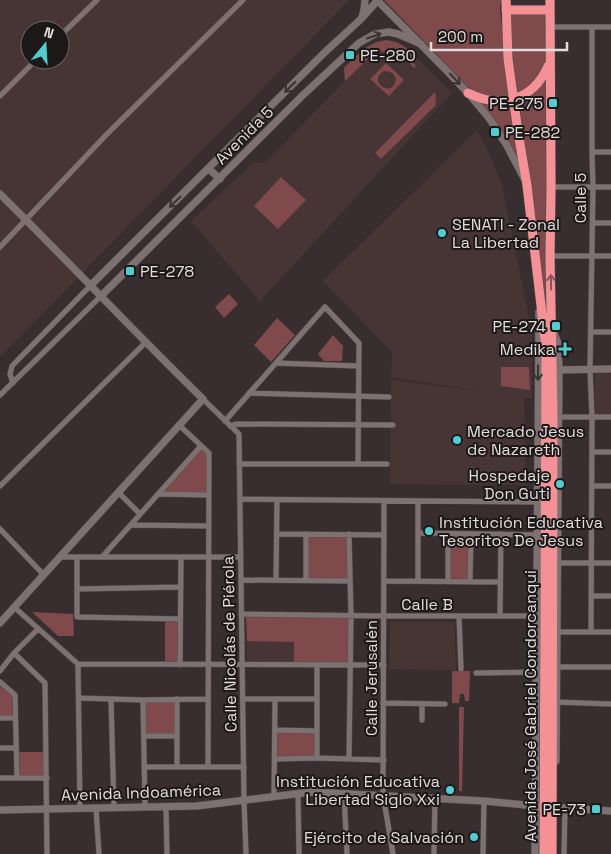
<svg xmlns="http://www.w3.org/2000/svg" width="611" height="854" font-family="'Space Grotesk',sans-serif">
<rect width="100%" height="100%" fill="#392e2f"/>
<path fill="#473536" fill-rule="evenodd" d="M0 0H349L0 357ZM30 30H60V60H30Z
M386 40 397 41 408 49 452 93 260 301 191 221 253 163H265L345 81 344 68 366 47 375 42Z
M477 130 492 160 502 185 532 333V398H524L526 485 390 484 391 380 488 392 391 377 392 352 323 281Z
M595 374H611V414H595Z
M390 622H454L456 670 389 669Z
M247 641H294V663L247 662Z"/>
<path fill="#80494c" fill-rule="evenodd" d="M384 0H501L500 9 509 96H486L469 88Z
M509 14H546L547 61 540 76 526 89 515 95Z
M386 40C400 42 406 47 416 57L412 61 416 66 414 68 394 47 390 51H385L383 52 378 49 345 81 344 68C358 55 366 43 386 40Z
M386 63 404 80 389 96 370 79ZM384 71C391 71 398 75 395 83 390 97 367 81 384 71Z
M546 77 548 340 516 101Z
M435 92 436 102 435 106 381 159 375 153Z
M478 101C489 105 498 107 510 103L522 169 508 140Z
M281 177 306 200 278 229 254 206Z
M229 294 238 304 224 318 215 307Z
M277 318 295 335 271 362 254 345Z
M333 335 343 346 342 361H324L318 354Z
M501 367H529L530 390 501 386Z
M201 449 208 454V492L161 493Z
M308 536 347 537V579H308Z
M450 536H468V580H450Z
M32 612 73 614 74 636H58Z
M246 616 348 617V663H294V642L247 641Z
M165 622H178L177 661H165Z
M452 671H470L469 701H465L464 694H460L459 703H452Z
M0 686 12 696 13 716H0Z
M145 701 175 702 174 735 146 734Z
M459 707H464L462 791H459Z
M277 731 315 732V756L277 757Z
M19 752H43L44 775H20Z"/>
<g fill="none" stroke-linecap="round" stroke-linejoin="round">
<defs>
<path id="street" d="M550 27H611
M60 36 97 0
M0 96 36 60
M592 152H611
M551 187H611
M593 223H611
M0 247 107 134 243 0
M550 256H611
M591 332H611
M276 363 358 366
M13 383 10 374 12 366 91 285
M249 393 389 397
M0 395 101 296
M203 399 239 434 244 800 246 854
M557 417H611
M225 421 325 307 359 343 358 464
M179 425 209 453 208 767
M230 426 236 424 393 425
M592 452H611
M239 464H387
M0 486 145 343
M592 486H611
M118 492 140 514
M158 494 209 495
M240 499 539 502
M384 501 383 795 393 854
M418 501V581
M131 525 209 526
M0 529 43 574
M418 533 540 535
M277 534 384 535
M59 557H240
M77 557V617L180 619
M102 557 201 446
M554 563H611
M241 580 350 581
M276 580 277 500
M306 580V534
M384 581 500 582
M448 582V534
M470 582 471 534
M77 589 181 587
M591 596H611
M14 607 78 664
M241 614 384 616H538
M459 616 461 669
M500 616 501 534
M555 632H611
M591 632 592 417 590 370 593 187 592 152V27
M14 653 45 683 47 854
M78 664 384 665
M78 664 80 808
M180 665 181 557
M554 667H611
M0 671 14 653 38 629
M476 673 545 672 547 671
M0 682 15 695 17 778
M79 698 143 700 208 699
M111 699 114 808
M177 699V767
M243 699H317
M143 700 145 807
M555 702 611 704
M383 703 445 704
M0 718H15
M422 720V704
M275 730 317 731
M144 736H177
M0 748H16
M317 758V665
M275 759 317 758 384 760
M349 759 351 616 349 534
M145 767H244
M0 778H47
M298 793 299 854
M344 793 347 854
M274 796 275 699
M166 807 167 854
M96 808 99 854
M434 854 435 798
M483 854 484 801
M564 854 565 808"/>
<path id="secondary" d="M377 0 448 72 468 93 489 118 506 144 524 178
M362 17 364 10 365 0
M209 169 220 179
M0 194C68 261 134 332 203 399L0 623
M91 285 324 53 361 19 378 0
M101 296 303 95 359 43 375 34 389 32 398 34 421 44
M553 331 558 343 559 370 556 761
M556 370 611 369
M0 810 197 806 311 792 484 801 535 806 611 811
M535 854 539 312"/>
<path id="highway" d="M506 0 508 59 518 132 527 185 546 348 544 854
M550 0 551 187 550 256 553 417 552 854
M506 10H550
M468 93C500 109 533 101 548 66"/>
</defs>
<use href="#street" stroke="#574d4e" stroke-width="6"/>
<use href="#secondary" stroke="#574d4e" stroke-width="8"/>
<use href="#highway" stroke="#574d4e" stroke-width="10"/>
<use href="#street" stroke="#7e7171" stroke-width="5"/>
<use href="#secondary" stroke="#7e7171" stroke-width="7"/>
<use href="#highway" stroke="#f49197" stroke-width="9"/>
</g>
<defs><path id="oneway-shaft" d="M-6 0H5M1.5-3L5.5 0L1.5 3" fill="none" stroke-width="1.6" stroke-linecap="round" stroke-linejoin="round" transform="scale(1.25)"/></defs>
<g stroke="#3a3333">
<use href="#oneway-shaft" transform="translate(374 36) rotate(-19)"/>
<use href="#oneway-shaft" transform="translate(455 79) rotate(47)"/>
<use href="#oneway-shaft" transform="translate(290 87) rotate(135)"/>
<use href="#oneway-shaft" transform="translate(175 202) rotate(136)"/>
<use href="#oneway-shaft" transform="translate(538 373) rotate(90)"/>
</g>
<use stroke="#885458" href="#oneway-shaft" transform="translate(551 282) rotate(-91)"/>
<g fill="#52cdcf" stroke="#1d1818" stroke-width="2">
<rect x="345" y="50" width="10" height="10" rx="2.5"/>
<rect x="548" y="98" width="10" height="10" rx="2.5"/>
<rect x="490" y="127" width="10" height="10" rx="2.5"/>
<circle cx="442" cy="233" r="5"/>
<rect x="125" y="266" width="10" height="10" rx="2.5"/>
<rect x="551" y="321" width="10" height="10" rx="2.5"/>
<path d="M562.5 341.5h5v5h5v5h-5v5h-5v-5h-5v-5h5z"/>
<circle cx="457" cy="440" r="5"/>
<circle cx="560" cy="484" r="5"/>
<circle cx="429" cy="531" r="5"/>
<circle cx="450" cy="790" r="5"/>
<rect x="591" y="804" width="10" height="10" rx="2.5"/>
<circle cx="474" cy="837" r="5"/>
</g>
<g text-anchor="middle" stroke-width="4" stroke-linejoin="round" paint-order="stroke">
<g font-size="16" fill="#e3dcdc" stroke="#1d1818" text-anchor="end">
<text x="360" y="61" text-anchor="start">PE-280</text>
<text x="543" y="109">PE-275</text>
<text x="505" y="138" text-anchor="start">PE-282</text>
<text x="452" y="230" text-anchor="start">SENATI - Zonal<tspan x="452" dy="18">La Libertad</tspan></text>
<text x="140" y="277" text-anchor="start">PE-278</text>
<text x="546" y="332">PE-274</text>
<text x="555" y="355">Medika</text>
<text x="467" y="437" text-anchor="start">Mercado Jesus<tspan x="467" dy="18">de Nazareth</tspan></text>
<text x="550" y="481">Hospedaje<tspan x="550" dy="18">Don Guti</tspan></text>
<text x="439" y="528" text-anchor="start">Institución Educativa<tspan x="439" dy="18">Tesoritos De Jesus</tspan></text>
<text x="440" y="787">Institución Educativa<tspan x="440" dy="18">Libertad Siglo Xxi</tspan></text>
<text x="586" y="815">PE-73</text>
<text x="464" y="843">Ejército de Salvación</text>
</g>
<g font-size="16" fill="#e3dcdc" stroke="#1d1818">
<text transform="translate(244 135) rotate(-45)" y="6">Avenida 5</text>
<text transform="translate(580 198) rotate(-90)" y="6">Calle 5</text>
<text x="427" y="610">Calle B</text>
<text transform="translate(229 644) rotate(-91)" y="6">Calle Nicolás de Piérola</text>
<text transform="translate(371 678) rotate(-90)" y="6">Calle Jerusalén</text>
<text transform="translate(530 706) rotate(-90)" y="6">Avenida José Gabriel Condorcanqui</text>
<text transform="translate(141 792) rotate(-2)" y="6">Avenida Indoamérica</text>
</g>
</g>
<g transform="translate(45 45) rotate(18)"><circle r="24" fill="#1d1818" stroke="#6c6666"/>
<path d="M0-4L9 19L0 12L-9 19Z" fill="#52cdcf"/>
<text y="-8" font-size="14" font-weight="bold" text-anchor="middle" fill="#e3dcdc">N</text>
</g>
<path d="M431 42v8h136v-8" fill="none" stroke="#e3dcdc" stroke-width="2.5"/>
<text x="438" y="42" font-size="15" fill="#e3dcdc" stroke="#1d1818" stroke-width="4" paint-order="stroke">200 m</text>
</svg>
